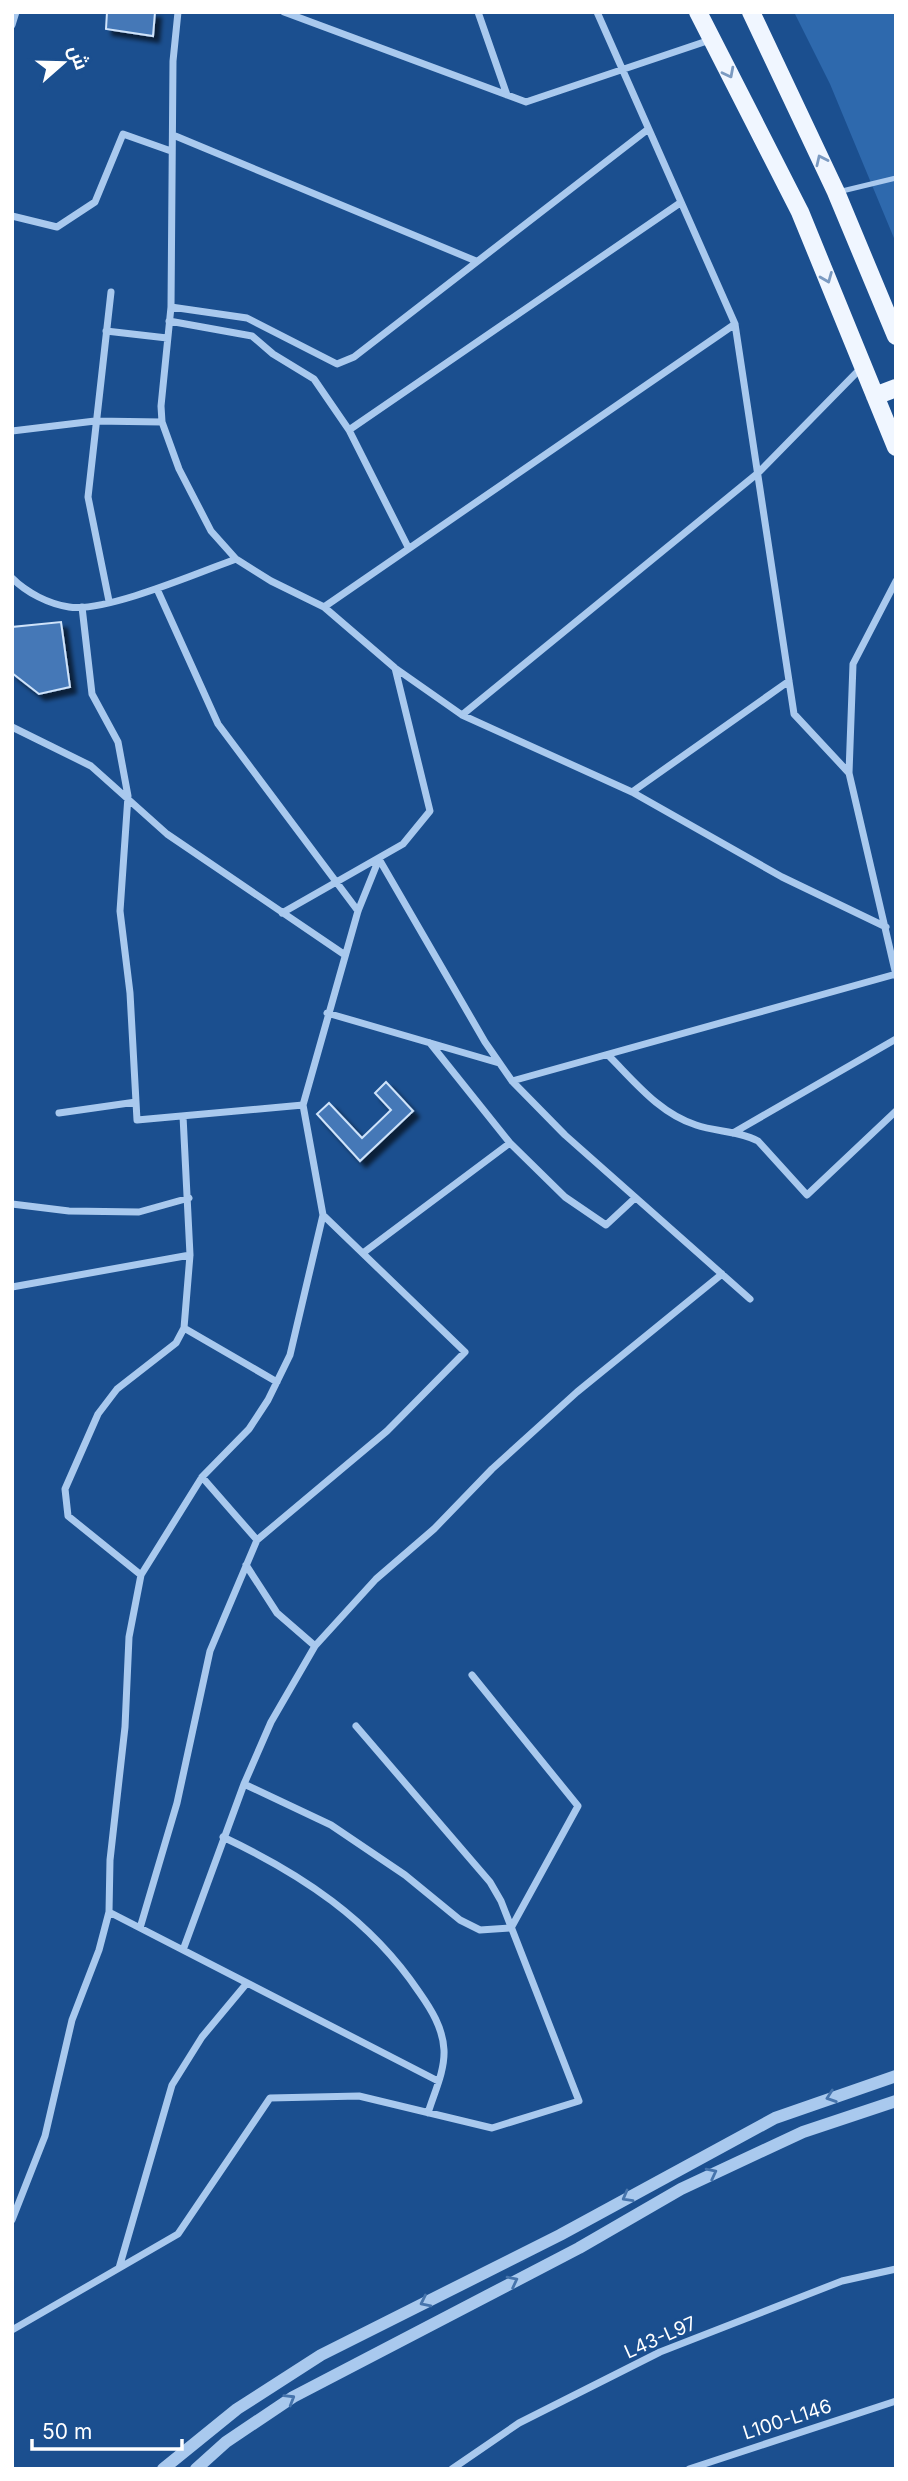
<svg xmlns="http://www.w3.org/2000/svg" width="908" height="2481" font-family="Inter,Cairo,sans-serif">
<defs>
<filter id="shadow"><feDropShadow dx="6" dy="6" stdDeviation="2" flood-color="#0009"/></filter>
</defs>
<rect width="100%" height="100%" fill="#1b4f8f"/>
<path fill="#2e69ad" d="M794 12H896V243L830 84Z"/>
<path fill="#4478b7" stroke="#cfe3fa" stroke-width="2" filter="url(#shadow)" d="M107 12H155L153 36 106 29Z
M61 622 70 687 39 694 12 673V627Z
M386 1082 413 1111 360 1161 317 1114 329 1103 362 1138 391 1110 375 1093Z"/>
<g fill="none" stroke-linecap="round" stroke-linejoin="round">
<path stroke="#a9c9ee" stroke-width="5" d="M838 192 896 178"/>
<path stroke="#a9c9ee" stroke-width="7" d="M178 12 173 61 171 307 161 406 162 422 179 469 211 531 236 559 271 581 324 607 395 668 462 715 632 792 782 877 886 927
M284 12 526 102 710 40
M478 12 507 95
M597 12 735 324 794 714 849 773
M12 25 16 12
M173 135 476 261
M12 216 57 227 95 202 123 134 171 151
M171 307 247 318 337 364 354 357 647 130
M169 321 252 336 273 354 314 379 349 430 408 547
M106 331 167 338
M349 430 680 203
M12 431 95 421 162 422
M12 578C27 593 49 604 69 607 105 613 200 572 236 559
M896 581 853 664 849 773 896 975
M157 589 218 724 358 911
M109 601 88 497 111 292
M82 607 92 694 118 742 128 796 120 911 130 993 137 1120 303 1105
M324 607 735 324
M462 715 758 473 862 367
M12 727 91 766 167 834 345 955
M632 792 789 681
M379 859 485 1042 512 1081 565 1135 750 1299
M282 913 403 844 430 811 395 668
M327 1013 499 1063
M430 1043 510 1143 565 1197 606 1225 635 1198
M608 1055C635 1082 659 1113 696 1125 716 1132 740 1131 758 1141L807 1195 896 1111
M512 1081 896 974
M59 1113 136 1102
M733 1133 896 1039
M12 1204 69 1211 139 1212 189 1198
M363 1253 510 1143
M12 1287 190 1255
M184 1328 277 1382
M202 1477 257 1540
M246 1565 277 1613 315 1646
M141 1575 68 1516 65 1489 98 1414 117 1389 176 1343 184 1328 190 1255 183 1116
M472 1675 578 1806 511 1928
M244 1784 331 1825 405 1875 460 1920 480 1930 511 1928
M223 1837C301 1874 370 1919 419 1992 431 2009 443 2028 444 2050 445 2071 434 2093 428 2113
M109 1912 438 2081
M140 1928 177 1803 210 1651 257 1540 387 1431 465 1352 323 1215
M183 1950 244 1784 271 1722 315 1646 376 1579 434 1529 492 1469 577 1392 722 1274
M12 2220 45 2136 72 2020 99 1950 109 1912 110 1860 125 1727 129 1637 141 1575 202 1477 249 1429 268 1400 290 1355 323 1215 303 1105 358 911 379 859
M119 2268 172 2085 202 2037 247 1983
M12 2330 178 2234 270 2098 359 2096 492 2128 579 2101 501 1901 490 1882 356 1726
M452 2469 519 2423 660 2352 842 2281 896 2269
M689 2469 896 2401"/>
<path stroke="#a9c9ee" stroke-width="12" d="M163 2469 237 2409 321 2355 560 2235 775 2118 896 2076
M196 2469 226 2442 293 2397 579 2248 681 2189 803 2132 896 2101"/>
<path stroke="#f0f6ff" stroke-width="18" d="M698 12 800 212 896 447
M751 12 836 192 896 336
M875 396 896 388"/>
</g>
<defs><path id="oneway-chevron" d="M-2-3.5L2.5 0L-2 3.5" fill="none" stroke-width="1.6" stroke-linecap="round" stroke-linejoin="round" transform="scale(1.75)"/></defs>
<g stroke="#7b9ac1">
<use href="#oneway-chevron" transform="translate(729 73) rotate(63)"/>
<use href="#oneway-chevron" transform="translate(821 160) rotate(-115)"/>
<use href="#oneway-chevron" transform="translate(827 278) rotate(68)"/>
</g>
<g stroke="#4674ac">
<use href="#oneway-chevron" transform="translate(831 2097) rotate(161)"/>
<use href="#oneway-chevron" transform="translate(712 2173) rotate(-27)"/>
<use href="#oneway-chevron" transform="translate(627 2197) rotate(151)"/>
<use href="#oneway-chevron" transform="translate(513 2281) rotate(-27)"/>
<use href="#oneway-chevron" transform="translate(425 2302) rotate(154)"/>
<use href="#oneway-chevron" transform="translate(290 2399) rotate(-31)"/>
</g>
<g text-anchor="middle" stroke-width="6" stroke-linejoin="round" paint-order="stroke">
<g font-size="19" fill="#fff" stroke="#1b4f8f">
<text transform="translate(660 2337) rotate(-24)" y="7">L43-L97</text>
<text transform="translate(787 2419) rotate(-18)" y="7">L100-L146</text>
</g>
</g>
<rect width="908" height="2481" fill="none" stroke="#ffffff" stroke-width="28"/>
<g transform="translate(63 63) rotate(70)" stroke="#1b4f8f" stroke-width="5" paint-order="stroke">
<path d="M0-5L12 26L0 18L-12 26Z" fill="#ffffff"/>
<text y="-10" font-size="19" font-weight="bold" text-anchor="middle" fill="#ffffff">ش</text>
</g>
<path d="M32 2439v10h150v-10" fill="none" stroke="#ffffff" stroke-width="3.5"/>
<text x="42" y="2439" font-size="21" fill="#ffffff" stroke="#1b4f8f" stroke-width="5" paint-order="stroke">50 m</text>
</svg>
